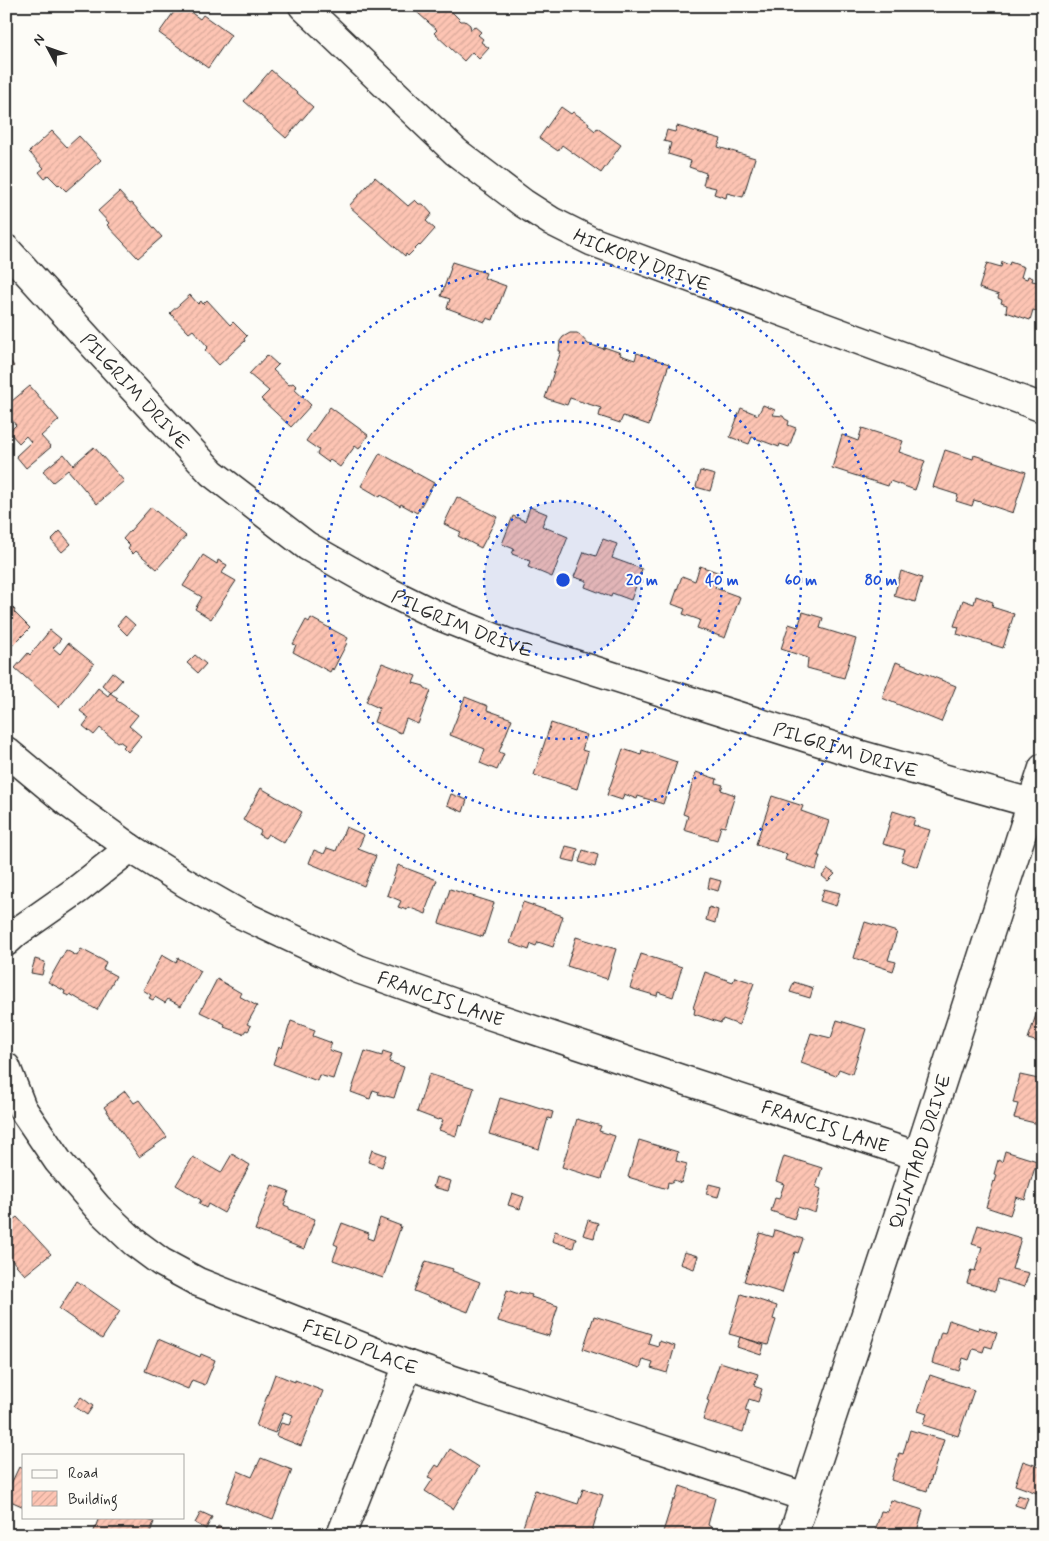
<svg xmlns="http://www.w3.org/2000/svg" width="1049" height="1541" font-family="Mynerve,sans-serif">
<defs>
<pattern id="building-hatch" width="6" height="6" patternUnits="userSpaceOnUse" patternTransform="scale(1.25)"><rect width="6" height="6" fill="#fdc4b3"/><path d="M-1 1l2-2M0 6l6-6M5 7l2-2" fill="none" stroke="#d9a99a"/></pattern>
</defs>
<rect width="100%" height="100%" fill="#fdfcf7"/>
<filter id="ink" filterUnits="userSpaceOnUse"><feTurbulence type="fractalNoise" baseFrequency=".02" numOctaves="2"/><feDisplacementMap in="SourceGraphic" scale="10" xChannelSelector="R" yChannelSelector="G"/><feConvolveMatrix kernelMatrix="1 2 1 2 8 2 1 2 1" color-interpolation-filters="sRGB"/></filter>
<g filter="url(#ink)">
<path fill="url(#building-hatch)" stroke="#2b2b2b" d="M178 6H182L200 19 203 15 231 35 208 68 159 33Z
M410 6H446L461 21H465L470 25 471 30 474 26 481 32 478 35 483 39 481 42 489 48 479 59 472 52 464 61 434 33 437 30Z
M271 70 313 107 286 138 244 101Z
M561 107 571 114 573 112 589 123 588 125 595 131 597 128 621 145 601 173 562 145 558 151 539 138Z
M677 126 721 139 718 147 755 158 743 197 727 193 726 198 714 194 716 188 703 185 706 173 689 167 691 161 668 154 671 143 664 141 667 130 675 132Z
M52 131 67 147 79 136 101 160 66 191 59 184 58 185 48 175 44 178 39 172 44 168 29 152Z
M375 177 408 206 415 200 419 204H423L432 214 426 221 435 229 420 246 419 245 408 256 406 254 405 256 349 206Z
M119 192 130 204 132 203 162 237 138 258 107 225 109 223 98 211Z
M452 262 486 273 484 278 506 286 493 320 487 318 485 322 447 308 450 299 441 296 451 268 450 267Z
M1002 262 1009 265 1010 262 1024 267 1021 277 1027 279 1028 276 1033 278 1032 281 1037 282 1040 274 1043 275V313L1033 310 1030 320 1006 312 1007 305 1001 303 1002 300 998 298 999 295 979 288 987 263 1001 267Z
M190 295 198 304 201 301 203 304 207 300 230 325 233 322 247 336 244 339 245 341 219 365 205 350 208 347 193 330 189 333 170 313Z
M570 333H577L580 335 588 344 604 349V347L621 353 620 355 635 360 637 353 669 364 649 425 623 416 620 423 599 416 601 408 570 398 567 405 545 398 561 351H559L560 341 563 337Z
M267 355 278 365 273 370 289 385 293 383 297 387 294 389 311 405 291 427 261 399 269 391 249 374Z
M6 356 14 366 6 373Z
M30 386 59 420 41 436 51 447 26 468 16 456 31 442 26 436 19 443 9 432 16 425 6 413V406Z
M763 405 775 410 773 415 783 416 785 419 789 421 788 425 796 428 789 447 780 444 779 447 752 437 749 444 730 437 741 408 758 415Z
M330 407 368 435 359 449 355 446 340 467 330 460 328 462 317 454 319 450 306 441Z
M862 428 903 441 899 452 925 461 915 490 890 481 888 486 832 468 842 435 858 441Z
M94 447 124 481 97 504 68 470 53 482 43 471 64 454 73 465Z
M945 450 973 459 974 455 1026 472 1013 513 974 500 972 506 956 501 958 495 933 487Z
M380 453 434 483 417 513 401 504 400 506 381 495 380 497 361 486Z
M700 471 715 475 710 491 696 487Z
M457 497 497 517 481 548 458 536 461 532 444 524Z
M151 507 186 536 157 569 136 551 133 554 128 549 130 546 123 539Z
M530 507 547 514 542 526 568 537 552 577 528 567 530 561 512 554 514 549 502 544 513 516 525 521Z
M60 531 71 544 62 552 51 540Z
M603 539 617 544 612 558 642 569 631 600 612 593 611 597 585 587 587 581 574 577 584 552 596 556Z
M203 555 217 564 218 560 227 565 222 573 236 581 211 619 195 609 202 597 183 586Z
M700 566 720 573 715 588 740 597 725 638 697 628 700 620 683 614 685 609 672 604 682 576 695 581Z
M901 571 922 578 915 602 894 596Z
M976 596 993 602 992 607 1014 614 1003 648 957 634 959 627 954 626 963 600 974 604Z
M6 601 15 610 14 612 30 628 6 652Z
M803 612 823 618 820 628 856 639 844 678 807 668 808 658 781 649 789 624 798 627Z
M125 616 135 625 127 635 117 625Z
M311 618 348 638 346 642 347 643 333 670 332 668 330 672 293 652 296 645 293 644 306 620 309 622Z
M50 630 61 639 53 648 60 654 68 643 94 664 59 707 15 668 28 653 30 655Z
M195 655 206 664 198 673 187 663Z
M896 662 956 686 941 722 882 698Z
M382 663 416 676 413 683 424 686 425 688 431 691 418 724 406 719 401 733 374 722 379 708 366 702Z
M112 672 122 680 111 693 102 685Z
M98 688 108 696 110 693 118 698 116 700 138 715 129 726 141 736 128 752 123 747 125 745 119 741 117 742 100 728 94 735 83 726 89 718 80 711Z
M465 697 488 706 487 710 512 719 499 752 504 754 497 770 480 763 485 749 450 735Z
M551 723 587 735 582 750 588 752 577 789 534 775Z
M623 749 641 755 642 750 677 762 663 804 638 796 637 799 624 794 622 800 607 795Z
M696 772 717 779 716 783 723 785 721 790 735 795 725 827 721 826 717 840 684 830 688 816 683 814Z
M261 788 302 812 284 843 268 834 265 838 259 835 261 831 243 820Z
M451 794 467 800 463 812 447 805Z
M772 796 803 806 801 811 829 821 818 856H820L816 870 785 860 787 854 756 844Z
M893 811 915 818 913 825 930 830 918 867 901 861 905 850 883 844Z
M346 827 364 835 358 849 376 856 364 886 309 863 314 850 324 854 327 848 336 851Z
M566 846 578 849 575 862 562 859Z
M583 850 598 855 595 867 579 862Z
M398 865 437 880 426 909 427 910 426 914 408 907 407 910 398 907 401 901 387 895Z
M828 869 835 874 828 881 822 876Z
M710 878 721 881 718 891 708 888Z
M450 889 494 903 483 937 439 923Z
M824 889 840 893 836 906 820 901Z
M523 902 563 916 553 947 538 942 536 946 531 944 529 950 510 943Z
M709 907 718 910 715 923 706 920Z
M865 922 897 932 888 960 896 962 893 971 854 958Z
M576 937 616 949 607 979 567 966Z
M81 949 106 962 103 969 116 976 97 1010 70 994 69 996 64 994 65 991 48 982 66 950 77 956Z
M641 954 682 967 673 997 658 992 657 996 630 988Z
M162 955 176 963 178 958 201 971 181 1006 168 999 165 1003 155 997 153 1000 149 998 151 995 143 990Z
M35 959 45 962 42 975 31 973Z
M705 972 733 982 735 977 754 983 739 1025 723 1019 721 1023 694 1014 695 1009 693 1008Z
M217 979 241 993 239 996 257 1006 247 1024 251 1026 248 1031 246 1030 243 1034 224 1027 225 1024 200 1012Z
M794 982 813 988 810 998 790 992Z
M1038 1009 1043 1011V1048L1038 1047 1039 1042 1028 1039Z
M837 1020 866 1029 852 1074 839 1069 836 1076 801 1063 811 1033 831 1038Z
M291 1021 315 1030 313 1036 332 1043 329 1050 341 1054 333 1079 319 1075 317 1081 273 1064 279 1046 282 1048Z
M365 1051 382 1056 383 1051 392 1054 389 1062 404 1067 394 1098 378 1094 379 1092 373 1090 370 1099 351 1092Z
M429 1074 474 1088 462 1126 459 1125 456 1136 439 1130 443 1120 439 1119 438 1120 417 1112Z
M1020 1075 1043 1080V1125L1014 1118 1018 1104 1013 1103Z
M125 1091 134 1103 139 1100 167 1137 139 1157 104 1107Z
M500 1098 521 1104 522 1102 553 1112 551 1119 548 1118 539 1149 489 1134Z
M577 1119 601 1126 599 1131 615 1136 601 1179 562 1167Z
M639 1140 678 1152 676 1161 687 1164 681 1183 674 1180 672 1183 668 1182 667 1189 628 1177Z
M372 1150 386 1155 382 1167 368 1162Z
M1005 1151 1037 1161 1025 1200 1016 1197 1010 1215 986 1207 994 1181 995 1182 997 1175 994 1174 998 1160 1002 1162Z
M232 1154 250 1165 224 1213 208 1204 206 1208 199 1204 201 1200 176 1185 193 1157 221 1173Z
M784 1156 822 1168 816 1187 821 1189 815 1213 798 1207 794 1219 771 1211 775 1198 779 1199 784 1184 776 1181Z
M436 1177 451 1181 448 1191 433 1187Z
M709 1184 721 1187 718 1197 706 1194Z
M272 1185 289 1191 284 1205 289 1207V1209L315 1219 304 1249 255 1230Z
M512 1193 524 1197 520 1209 508 1205Z
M17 1217 51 1254 25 1275 10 1258 6 1261V1226Z
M380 1218 401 1226 383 1278 333 1260 338 1246 334 1244 342 1223 369 1233 367 1238 373 1240Z
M588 1220 598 1223 594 1238 583 1235Z
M978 1225 1021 1238 1012 1269 1029 1273 1024 1287 998 1279 995 1291 967 1283 971 1270 975 1271 982 1247 972 1244Z
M775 1230 803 1239 798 1253 795 1252 782 1293 744 1281 760 1233 773 1237Z
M555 1231 576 1238 573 1248 552 1241Z
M684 1252 698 1256 694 1269 680 1264Z
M426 1261 453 1269 452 1271 480 1282 468 1312 414 1291Z
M77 1281 120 1311 102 1339 59 1309Z
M507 1290 519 1294 520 1292 532 1295 531 1297 558 1306 549 1336 498 1321Z
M741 1294 777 1306 773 1319 776 1320 768 1345 729 1334Z
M594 1316 651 1334 648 1343 658 1346 659 1341 675 1346 667 1373 651 1368 653 1363 643 1360 640 1368 583 1349Z
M949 1320 978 1330 979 1327 997 1333 992 1348 985 1346 983 1352 973 1349 969 1360 963 1358 959 1371 932 1363 941 1332 945 1333Z
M740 1337 764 1345 761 1355 737 1347Z
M158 1339 200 1357 201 1354 215 1360 205 1385 192 1380 188 1389 145 1371Z
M720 1362 758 1374 754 1386 762 1389 758 1402 749 1399 745 1411 749 1412 743 1432 703 1420 709 1401 707 1400Z
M275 1374 295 1382V1380L323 1391 301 1446 276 1436 281 1423 289 1425 293 1415 284 1412 275 1433 256 1426Z
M930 1375 974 1390 958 1436 923 1425 927 1414 918 1411Z
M81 1397 93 1406 87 1415 74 1406Z
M910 1430 944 1440 927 1491 891 1480 899 1453 903 1454Z
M450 1449 479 1467 453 1509 425 1491 433 1479 428 1477 436 1465 439 1467Z
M261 1458 292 1470 273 1519 226 1502 238 1471 252 1477Z
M1023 1461 1043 1468V1481L1039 1492 1037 1491V1493L1015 1485Z
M19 1467 24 1469V1507L6 1499V1494Z
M680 1486 715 1498 708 1525 711 1527 709 1535H662L673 1500H675Z
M583 1489 603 1495 591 1534 593 1535H548L523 1527 535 1490 578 1504Z
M1018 1495 1028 1498 1024 1508 1015 1505Z
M891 1500 923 1510 916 1535H874L881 1511 887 1512Z
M201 1512 212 1517 206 1529 195 1523Z
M99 1517H141L154 1522 149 1535H96L93 1534Z
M218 1526 232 1534 233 1532 237 1535H213Z"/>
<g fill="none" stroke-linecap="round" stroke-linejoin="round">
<defs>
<g id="minor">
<path id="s1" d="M303 6 456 152 523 203 551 221 591 241 1043 408"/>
<path id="s2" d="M6 249 129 384 212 473 307 546 381 588 432 613 505 642 861 755 1031 803"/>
<path id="s3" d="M6 751 71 805 130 848 184 882 238 913 358 969 477 1011 684 1080 918 1156"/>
<path d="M6 942 17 932 77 890 130 848"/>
<path id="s4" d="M6 1067 22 1108 58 1161 98 1208 134 1242 161 1262 198 1282 408 1365 805 1497"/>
<path d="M341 1535 408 1365"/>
<path id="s5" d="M793 1535 918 1156 1043 768"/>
</g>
</defs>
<use href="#minor" stroke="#2b2b2b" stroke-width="31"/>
<use href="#minor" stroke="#fdfcf7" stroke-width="28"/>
</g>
</g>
<circle cx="563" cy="580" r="79" fill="#1d4ed8" fill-opacity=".12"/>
<g fill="none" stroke="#1d4ed8" stroke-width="2.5" stroke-dasharray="2.5 5">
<circle cx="563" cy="580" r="79"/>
<circle cx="563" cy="580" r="159"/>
<circle cx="563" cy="580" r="238"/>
<circle cx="563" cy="580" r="318"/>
</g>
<g text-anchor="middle" stroke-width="4" stroke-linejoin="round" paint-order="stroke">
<g font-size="19" fill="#2b2b2b" stroke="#fdfcf7">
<text dy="7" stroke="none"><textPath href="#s1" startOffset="428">HICKORY DRIVE</textPath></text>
<text dy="7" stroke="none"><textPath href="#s2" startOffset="192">PILGRIM DRIVE</textPath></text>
<text dy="7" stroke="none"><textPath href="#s2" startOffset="598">PILGRIM DRIVE</textPath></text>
<text dy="7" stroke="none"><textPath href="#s2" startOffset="1002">PILGRIM DRIVE</textPath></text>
<text dy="7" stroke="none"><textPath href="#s3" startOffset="504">FRANCIS LANE</textPath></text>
<text dy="7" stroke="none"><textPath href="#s3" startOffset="909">FRANCIS LANE</textPath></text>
<text dy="7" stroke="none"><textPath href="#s5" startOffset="404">QUINTARD DRIVE</textPath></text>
<text dy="7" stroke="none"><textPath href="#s4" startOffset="470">FIELD PLACE</textPath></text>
</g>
</g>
<circle cx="563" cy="580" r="8" fill="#1d4ed8" stroke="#fdfcf7" stroke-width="2.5"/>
<g font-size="15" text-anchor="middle" font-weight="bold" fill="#1d4ed8" stroke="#fdfcf7" stroke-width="4" stroke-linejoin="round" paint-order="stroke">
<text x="642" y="585">20 m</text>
<text x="722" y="585">40 m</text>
<text x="801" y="585">60 m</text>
<text x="881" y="585">80 m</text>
</g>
<rect width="1049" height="1541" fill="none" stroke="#fdfcf7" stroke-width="25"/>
<rect x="12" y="12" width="1024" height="1516" fill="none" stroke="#2b2b2b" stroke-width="2" filter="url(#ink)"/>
<rect x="22" y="1454" width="162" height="65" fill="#fdfcf7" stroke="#a9a8a5"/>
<rect x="32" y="1470" width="25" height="8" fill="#fdfcf7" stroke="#a9a8a5"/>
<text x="68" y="1478" font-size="15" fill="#2b2b2b">Road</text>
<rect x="32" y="1491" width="25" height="15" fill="url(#building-hatch)" stroke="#a9a8a5"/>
<text x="68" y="1504" font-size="15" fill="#2b2b2b">Building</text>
<g transform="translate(48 48) rotate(311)" stroke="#fdfcf7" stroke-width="4" paint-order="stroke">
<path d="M0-4L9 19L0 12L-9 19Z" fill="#2b2b2b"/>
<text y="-8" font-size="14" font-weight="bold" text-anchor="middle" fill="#2b2b2b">N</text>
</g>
</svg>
